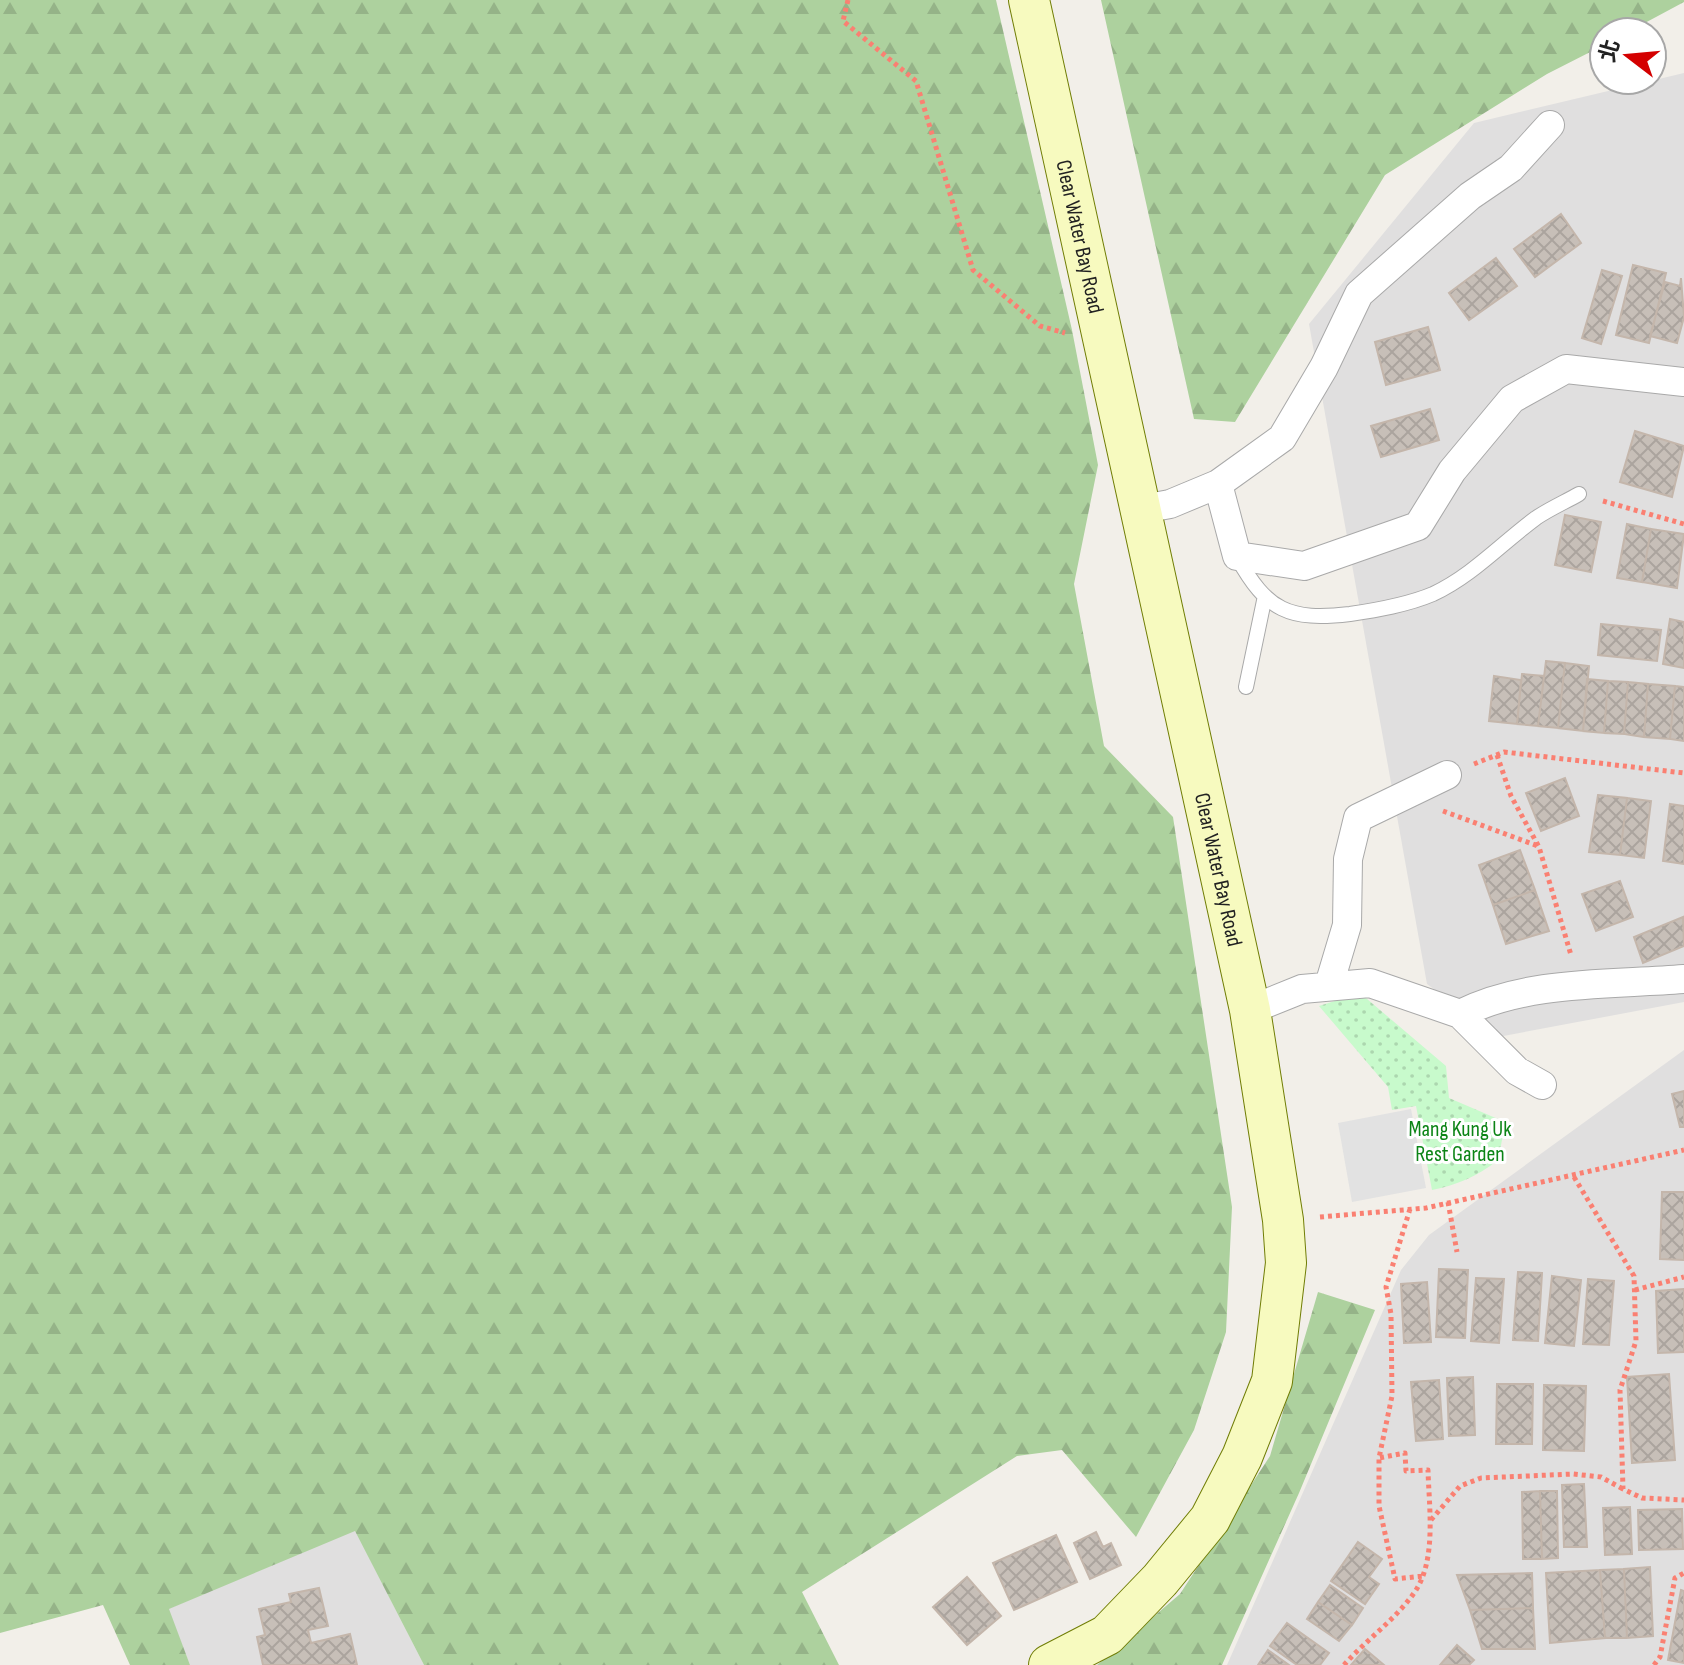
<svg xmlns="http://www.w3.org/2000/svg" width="1684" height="1665" font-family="'Sofia Sans Condensed','Noto Sans TC',sans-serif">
<defs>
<pattern id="forest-firs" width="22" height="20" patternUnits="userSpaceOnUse" patternTransform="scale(2)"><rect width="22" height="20" fill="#add19e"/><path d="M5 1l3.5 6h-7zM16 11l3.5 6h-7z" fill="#95b388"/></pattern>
<pattern id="park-dots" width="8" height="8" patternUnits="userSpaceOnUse" patternTransform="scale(2)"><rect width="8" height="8" fill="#c8facc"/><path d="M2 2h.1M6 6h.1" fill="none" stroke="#acd6af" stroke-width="1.8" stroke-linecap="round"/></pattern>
<pattern id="building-cross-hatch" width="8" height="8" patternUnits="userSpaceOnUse" patternTransform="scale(2)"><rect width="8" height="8" fill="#c7bfb8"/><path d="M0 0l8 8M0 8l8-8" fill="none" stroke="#aba49e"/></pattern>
</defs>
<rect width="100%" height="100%" fill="#f2efe9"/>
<path fill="#e0dfdf" d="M1684 73V1002L1498 1037 1427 984 1309 324 1474 123Z
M1684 1050V1665H1227L1401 1270 1429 1235Z
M355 1530 424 1665H190L168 1609Z"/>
<path fill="url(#forest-firs)" d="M0 0H996L1072 330 1098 465 1074 584 1104 746 1173 817 1232 1207 1226 1332 1194 1430 1136 1537 1062 1450 1017 1456 802 1592 839 1665H424L355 1531 169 1609 190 1665H130L103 1605 0 1633Z
M1101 0H1684V2L1628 32H1604V45L1547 74 1385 175 1235 422 1194 419Z
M1318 1292 1375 1310 1299 1493 1222 1665H1097L1180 1594 1270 1456Z"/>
<path fill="url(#park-dots)" d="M1360 993 1446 1066 1449 1098 1498 1119 1503 1135 1498 1160C1478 1176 1457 1185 1432 1190L1416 1106 1392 1110 1388 1087 1319 1006Z"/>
<path fill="#e2e2e2" d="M1411 1109 1426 1188 1352 1202 1338 1123Z"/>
<path fill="url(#building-cross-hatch)" stroke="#c4b6ab" stroke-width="2" d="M1561 214 1581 243 1535 277 1514 249Z
M1496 258 1517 286 1469 320 1449 293Z
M1633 265 1666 273 1649 343 1616 335Z
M1602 270 1622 276 1601 344 1582 338Z
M1681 278 1684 317 1677 343 1650 336 1665 282 1680 286Z
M1428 327 1440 370 1386 385 1375 342Z
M1430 409 1439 440 1381 457 1371 426Z
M1635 431 1684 446 1672 497 1620 482Z
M1565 515 1601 522 1591 572 1555 565Z
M1627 524 1651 529 1642 582 1617 578Z
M1651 529 1684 534 1677 588 1642 582Z
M1670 619 1684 622V668L1663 664Z
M1601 624 1661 630 1657 661 1598 655Z
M1546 661 1565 663 1558 728 1538 726Z
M1565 663 1589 666 1583 731 1558 728Z
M1522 674 1544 676 1538 726 1517 724Z
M1494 676 1521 680 1517 724 1489 721Z
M1587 679 1608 681 1604 733 1583 731Z
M1608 681 1628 682 1624 734 1604 733Z
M1628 682 1648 684 1644 737 1624 734Z
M1648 684 1675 686 1670 739 1644 737Z
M1675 686 1684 687V741L1670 739Z
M1565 778 1579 816 1541 831 1526 793Z
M1598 795 1627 798 1620 855 1589 852Z
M1627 798 1651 801 1644 858 1620 855Z
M1670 804 1684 806V864L1663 861Z
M1520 850 1535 890 1493 905 1479 865Z
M1620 881 1633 917 1596 931 1582 894Z
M1535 890 1549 931 1506 944 1493 905Z
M1683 917 1684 946 1643 963 1634 937Z
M1684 1091V1127H1680L1672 1094Z
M1662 1192H1684V1260L1660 1259Z
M1439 1269 1468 1270 1465 1338 1436 1337Z
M1518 1272 1542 1273 1538 1341 1513 1340Z
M1552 1276 1581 1280 1574 1346 1545 1343Z
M1476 1278 1504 1279 1499 1343 1471 1341Z
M1588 1279 1614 1281 1609 1345 1583 1344Z
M1427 1282 1431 1342 1404 1343 1401 1284Z
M1684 1289V1352L1658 1353 1656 1291Z
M1669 1374 1675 1460 1632 1463 1627 1377Z
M1473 1377 1475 1435 1449 1436 1447 1378Z
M1439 1380 1443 1439 1416 1441 1411 1382Z
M1497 1384H1533L1532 1444H1496Z
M1544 1385 1586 1386 1584 1451 1543 1450Z
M1584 1484 1587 1547H1564L1562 1485Z
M1540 1491 1542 1559H1523L1522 1492Z
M1540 1491H1557L1558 1558 1542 1559Z
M1630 1507 1632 1554 1605 1555 1603 1508Z
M1682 1509 1683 1549 1639 1550 1638 1510Z
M1096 1532 1103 1547 1111 1543 1121 1565 1090 1579 1074 1543Z
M1056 1535 1077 1582 1014 1610 993 1563Z
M1358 1542 1382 1559 1369 1577 1379 1584 1365 1604 1331 1581Z
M1650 1567 1653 1636 1627 1638 1624 1569Z
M1624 1569 1627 1638H1605L1600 1570Z
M1600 1570 1605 1638 1550 1643 1546 1573Z
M1532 1573 1533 1608 1470 1610 1457 1575Z
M967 1577 1001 1616 967 1645 933 1607Z
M1330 1585 1363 1608 1352 1625 1318 1602Z
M319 1588 328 1626 308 1630 311 1643 350 1634 357 1665H263L257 1637 265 1635 259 1609 291 1602 289 1594Z
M1681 1590 1684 1591V1663L1668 1660Z
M1318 1602 1352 1625 1339 1641 1307 1619Z
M1533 1608 1535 1649H1482L1470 1610Z
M1287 1623 1329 1653 1320 1665H1297L1270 1646Z
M1457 1645 1474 1660 1469 1665H1440Z
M1365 1649 1384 1665H1351Z
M1268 1650 1289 1665H1258Z"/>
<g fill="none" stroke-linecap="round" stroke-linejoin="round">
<defs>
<path id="lane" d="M1237 557C1267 611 1289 621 1350 614 1377 610 1407 605 1433 594 1472 576 1502 543 1536 518 1549 509 1565 502 1579 494
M1246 687 1265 596"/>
<path id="street" d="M1218 484 1282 438 1324 367 1359 294 1470 196 1511 168 1550 125
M1143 509 1170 504 1218 484 1237 556 1304 566 1418 526 1452 471 1512 399 1566 369 1684 382
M1329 985 1347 925 1348 859 1358 818 1447 775
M1250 1010 1302 989 1370 983 1460 1014 1517 1071 1542 1085
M1460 1014C1527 980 1610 985 1684 979"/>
<g id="secondary">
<path id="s1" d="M1029 0 1250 1010 1283 1220 1286 1263 1272 1381 1242 1457 1210 1519 1160 1580 1107 1635 1049 1665"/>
</g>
</defs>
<use href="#lane" stroke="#a9a9a9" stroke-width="16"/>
<use href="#street" stroke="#a9a9a9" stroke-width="30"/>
<use href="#secondary" stroke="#707d05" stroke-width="42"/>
<path stroke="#fa8072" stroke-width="5" stroke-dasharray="4 4" stroke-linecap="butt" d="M848 0 843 21 916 81 973 270 1040 326 1065 333
M1603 501 1684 524
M1497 755 1511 796 1539 847 1571 955
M1474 764 1504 752 1684 773
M1443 811 1538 846
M1574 1177 1634 1276 1636 1341 1620 1390 1623 1489 1642 1498 1684 1500
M1448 1202 1457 1252
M1410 1209 1386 1287 1391 1314 1392 1396 1379 1458V1506L1395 1579 1423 1576
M1320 1217 1426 1208 1684 1150
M1635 1290 1684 1277
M1431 1520 1460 1486 1481 1478 1573 1474 1601 1477 1623 1489
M1344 1665C1366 1640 1395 1620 1414 1593 1437 1561 1429 1508 1428 1470L1406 1471 1405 1453 1379 1458
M1654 1665 1660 1657 1675 1578 1684 1573"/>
<use href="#lane" stroke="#fff" stroke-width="14"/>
<use href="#street" stroke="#fff" stroke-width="28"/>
<use href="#secondary" stroke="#f7fabf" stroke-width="40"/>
</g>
<g text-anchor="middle" stroke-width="6" stroke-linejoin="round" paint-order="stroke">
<g font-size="22" fill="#222" stroke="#fff">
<text dy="8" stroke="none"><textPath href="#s1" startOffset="242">Clear Water Bay Road</textPath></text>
<text dy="8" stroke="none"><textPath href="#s1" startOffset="890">Clear Water Bay Road</textPath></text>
</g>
<g font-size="22" fill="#0c8416" stroke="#fff">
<text x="1460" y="1136">Mang Kung Uk<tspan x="1460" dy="25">Rest Garden</tspan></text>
</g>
</g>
<g transform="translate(1628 56) rotate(286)"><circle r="38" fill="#ffffff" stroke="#a7a7a7" stroke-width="2"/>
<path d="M0-6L14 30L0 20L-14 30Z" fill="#d40000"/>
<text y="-12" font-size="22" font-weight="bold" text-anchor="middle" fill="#222222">北</text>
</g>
</svg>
